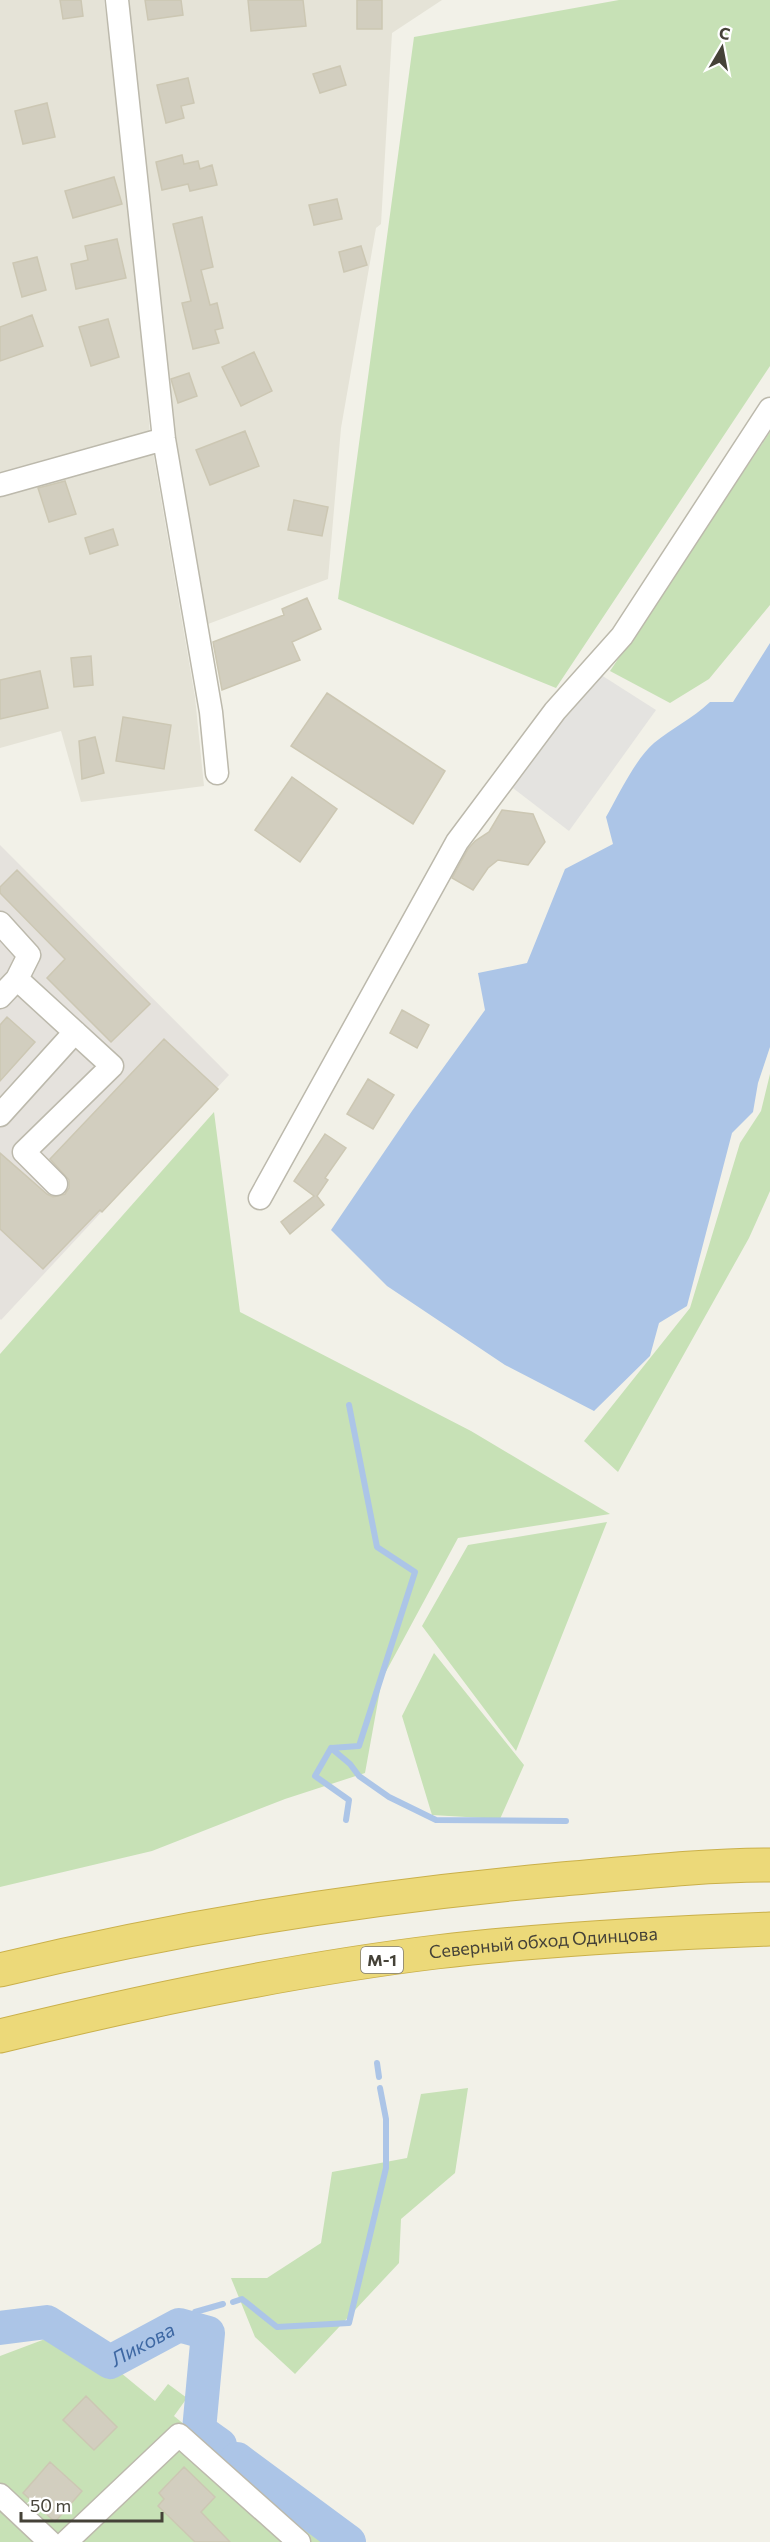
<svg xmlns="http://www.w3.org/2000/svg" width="770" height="2542" font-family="Commissioner,sans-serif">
<rect width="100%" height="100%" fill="#f2f1e8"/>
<path fill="#e5e3d7" d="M0 0H104L131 204 150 434 195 697 204 786 81 802 61 731 0 748Z
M128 0H442L392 33 381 224 376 228 341 428 328 579 208 624 173 425Z"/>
<path fill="#e5e2dd" d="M0 845 229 1075 1 1320 0 1319Z"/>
<path fill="#c7e1b6" d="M619 0H770V366L556 688 338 599 414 37Z
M770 432V605L709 679 670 703 610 671Z
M770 1074V1191L749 1238 618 1472 584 1441 690 1308 740 1143 761 1111Z
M214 1112 240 1312 471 1431 610 1514 458 1538 382 1679 365 1773 285 1799 152 1851 0 1887V1354Z
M607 1522 516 1751 422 1626 468 1545Z
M434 1653 524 1765 500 1819 432 1815 402 1716Z
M468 2088 455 2173 401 2219 399 2263 295 2374 255 2337 231 2278H267L321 2243 332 2172 407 2158 421 2094Z
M69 2330 155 2401 168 2384 187 2398 174 2416 327 2542H0V2356Z"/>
<path fill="#e4e3e0" d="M598 673 656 710 569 831 509 785Z"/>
<path fill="#acc5e7" d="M770 643V1047L758 1083 753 1112 732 1133 687 1306 659 1323 650 1356 594 1411 505 1365 387 1286 331 1230 412 1111 485 1010 478 973 527 963 565 869 613 844 606 817C618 796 636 758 654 743 672 728 692 719 710 702H733Z"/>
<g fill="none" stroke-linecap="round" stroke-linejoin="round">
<path stroke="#acc5e7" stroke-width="6" d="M331 1748 350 1764 359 1776 389 1797 436 1820 566 1821
M346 1820 349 1800 315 1776 331 1748 359 1746 415 1572 377 1547 349 1405
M377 2063 379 2077
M233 2302 242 2299 277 2327 349 2323 386 2168V2119L380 2088
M192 2328 195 2312 223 2304"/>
<g stroke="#acc5e7" stroke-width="34">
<path id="s1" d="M0 2328 47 2322 110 2362 179 2325 208 2333 199 2430 220 2445"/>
<path d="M237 2459 349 2542"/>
</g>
</g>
<path fill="#d2cebf" stroke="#ccc7b3" stroke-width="1.5" d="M60 0H81L83 16 63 19Z
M145 0H181L183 15 148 20Z
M248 0H303L306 26 251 31Z
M357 0H382V29H357Z
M340 66 346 85 320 93 313 74Z
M188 78 194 103 181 106 184 118 166 123 157 85Z
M47 103 55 137 23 144 15 111Z
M182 155 184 164 198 161 200 169 212 165 217 185 190 191 188 184 162 190 156 162Z
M114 177 122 204 73 218 65 191Z
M337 199 342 219 314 225 309 205Z
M202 217 213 267 201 270 210 305 217 303 223 328 215 330 219 343 193 349 182 303 191 301 173 224Z
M117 239 126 278 76 289 71 264 88 260 85 246Z
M361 246 367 265 344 272 339 252Z
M37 257 46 290 22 297 13 263Z
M32 315 43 346 0 361V327Z
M108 319 119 357 91 366 79 327Z
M254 352 272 391 241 406 222 367Z
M189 373 197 396 178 403 171 379Z
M245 431 259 466 210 485 196 450Z
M65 481 76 514 49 522 38 488Z
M294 500 328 507 322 536 288 530Z
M113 529 118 545 90 554 85 538Z
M307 598 321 629 292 642 300 660 222 690 213 642 284 615 282 609Z
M91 656 93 685 74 687 71 658Z
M40 671 48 708 0 719V680Z
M327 693 445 771 413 824 291 746Z
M123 717 171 725 164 769 116 761Z
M95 737 104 773 82 779 79 741Z
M292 777 337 809 300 862 255 830Z
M502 810 533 814 545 842 528 865 498 860 488 868 473 890 452 878 468 849 475 841 489 832Z
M17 870 150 1004 111 1042 47 978 65 959 0 893V887Z
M402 1010 429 1025 417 1048 390 1033Z
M7 1017 35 1042 0 1081V1025Z
M164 1039 218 1089 102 1212 100 1210 43 1269 0 1229V1153L47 1194 53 1197 65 1194 69 1188V1180L50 1159Z
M368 1079 394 1095 373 1129 347 1114Z
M325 1134 346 1148 325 1178 328 1180 317 1196 324 1205 290 1234 281 1222 314 1196 294 1181Z
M86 2396 117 2427 94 2450 63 2420Z
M50 2462 82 2491 55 2522 23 2493Z
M184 2467 215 2497 201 2512 230 2542H195L158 2506 164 2499 159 2493Z"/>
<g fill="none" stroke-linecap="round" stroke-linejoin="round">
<defs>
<path id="minor" d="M117 0 164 439 211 712 217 773
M0 485 164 439
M0 923 29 955 17 979 112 1066 24 1152 56 1184
M0 997 17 979
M0 1115 75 1032
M260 1198 457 842 555 711 622 636 770 409
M0 2495 50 2542
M66 2542 179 2435 299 2542"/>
<g id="highway">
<path d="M0 1970C182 1926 366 1897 552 1880 624 1874 698 1865 770 1865"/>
<path id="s2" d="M0 2036C143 2001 289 1970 436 1952 546 1939 659 1933 770 1929"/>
</g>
</defs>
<use href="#minor" stroke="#bcb9ac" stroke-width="25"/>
<use href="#highway" stroke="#cab04a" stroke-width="35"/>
<use href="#minor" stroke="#fff" stroke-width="22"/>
<use href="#highway" stroke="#ecd979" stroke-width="33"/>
</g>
<g text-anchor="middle" stroke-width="5" stroke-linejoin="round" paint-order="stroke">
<rect fill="#fff" stroke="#7d7b74" stroke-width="1.5" x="361" y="1947" width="42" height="26" rx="4.5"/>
<g font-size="16" font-weight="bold" fill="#454238">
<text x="382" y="1966">М-1</text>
</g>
<g font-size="18" fill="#454238" stroke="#fff">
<text dy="6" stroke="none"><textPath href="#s2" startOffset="552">Северный обход Одинцова</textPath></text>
</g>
<g font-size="20" font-style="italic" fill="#3e68a3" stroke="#fff">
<text dy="7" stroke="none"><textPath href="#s1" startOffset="159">Ликова</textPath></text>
</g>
</g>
<g transform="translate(722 48) rotate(10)" stroke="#ffffff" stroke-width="4.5" paint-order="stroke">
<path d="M0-4.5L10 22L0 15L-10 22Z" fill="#454238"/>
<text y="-9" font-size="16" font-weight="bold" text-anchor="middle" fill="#454238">С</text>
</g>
<path d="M21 2512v9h141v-9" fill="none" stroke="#454238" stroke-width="3"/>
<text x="30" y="2512" font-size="18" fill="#454238" stroke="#ffffff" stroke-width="4.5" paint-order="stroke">50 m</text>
</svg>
